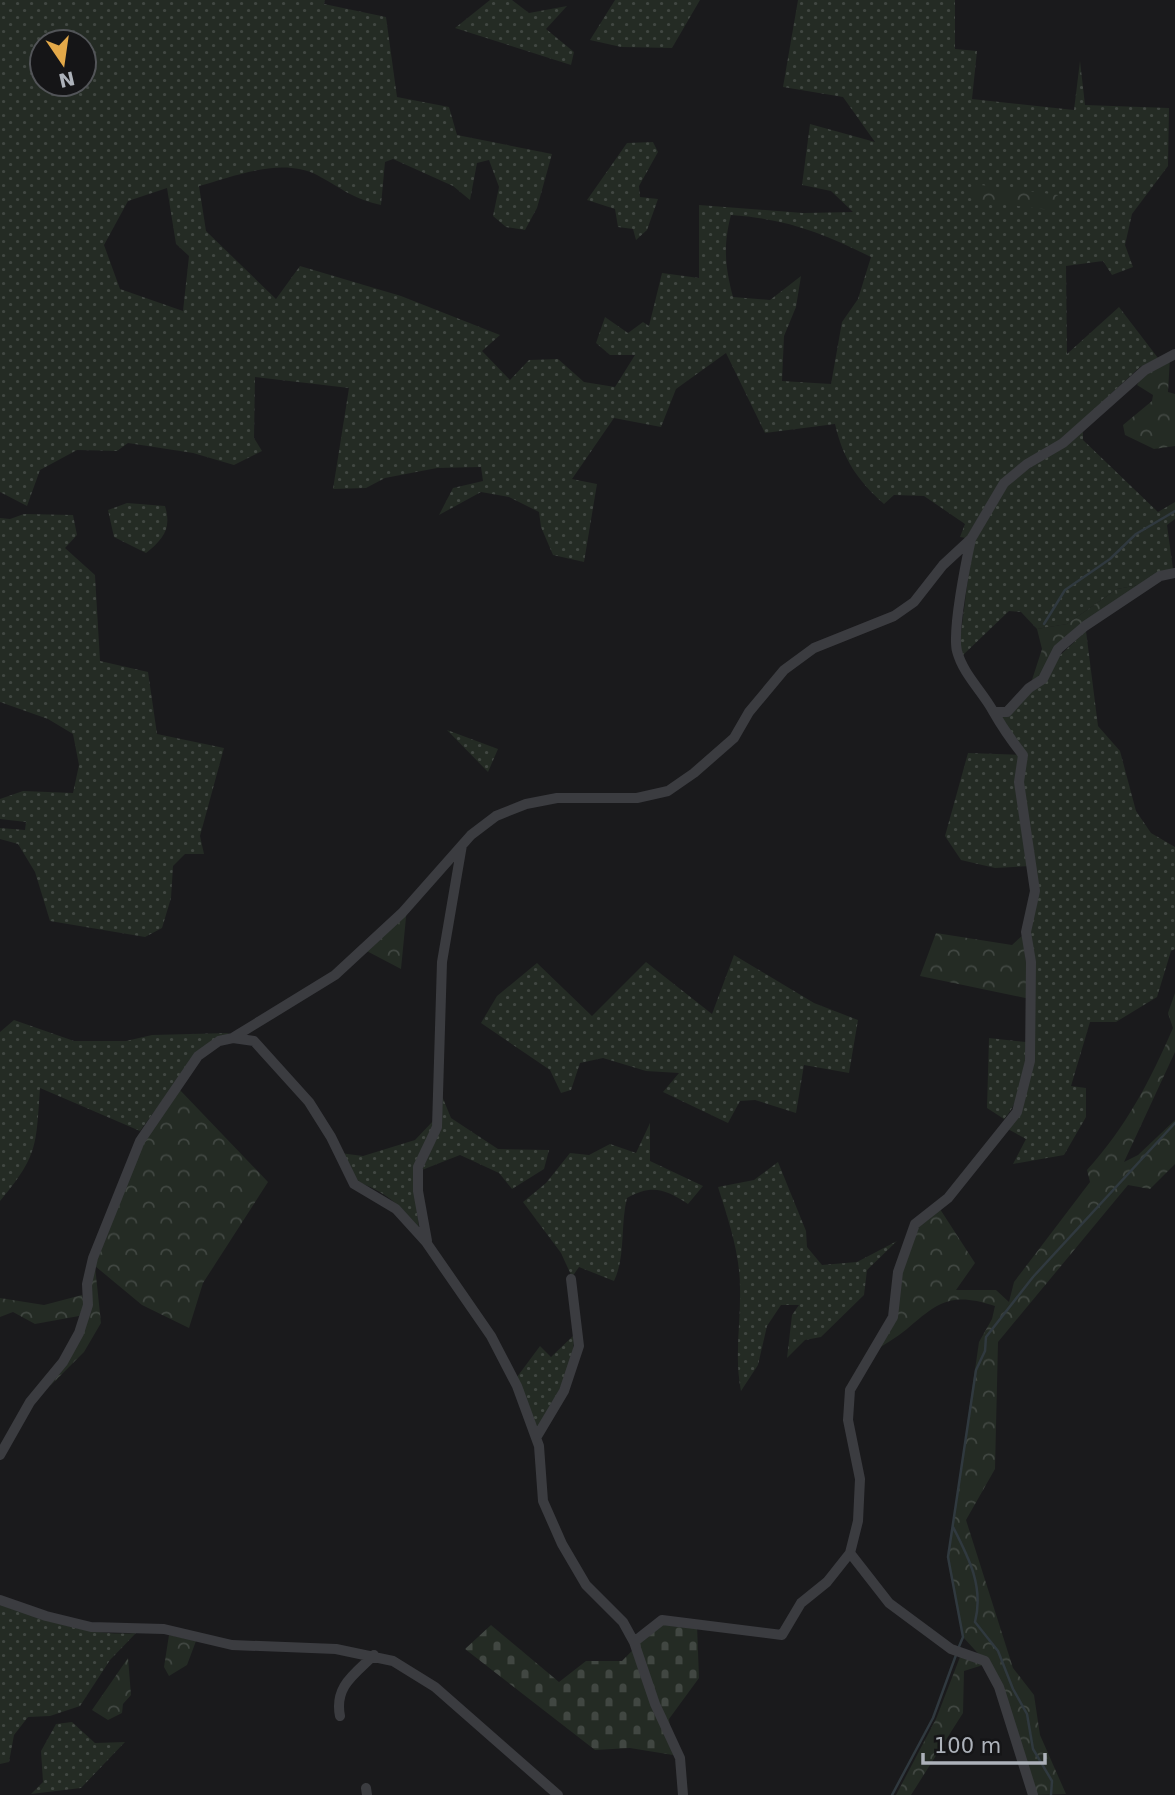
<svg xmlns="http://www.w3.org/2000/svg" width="1175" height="1795" font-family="'DejaVu Sans',sans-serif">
<defs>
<pattern id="grass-dots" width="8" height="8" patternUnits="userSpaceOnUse" patternTransform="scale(1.75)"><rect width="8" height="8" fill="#242b24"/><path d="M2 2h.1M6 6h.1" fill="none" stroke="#414742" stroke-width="1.8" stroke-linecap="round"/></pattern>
<pattern id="forest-crowns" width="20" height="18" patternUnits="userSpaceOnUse" patternTransform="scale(1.75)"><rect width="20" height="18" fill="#242b24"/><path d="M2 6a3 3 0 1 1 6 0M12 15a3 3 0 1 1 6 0" fill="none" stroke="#414742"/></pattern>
<pattern id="cemetery-stones" width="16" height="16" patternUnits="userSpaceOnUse" patternTransform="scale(1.75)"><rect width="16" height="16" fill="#242b24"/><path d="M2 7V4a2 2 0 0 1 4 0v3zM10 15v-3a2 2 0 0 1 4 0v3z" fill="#414742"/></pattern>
</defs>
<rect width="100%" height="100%" fill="#1a1a1c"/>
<path fill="url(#grass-dots)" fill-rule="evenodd" d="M0 0H325L324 4 386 17 397 97 449 107 457 135 552 154 537 208 525 230 506 227 493 216 499 187 489 160 477 163 470 200 453 186 393 159 385 162 381 205C353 199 341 188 317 175 281 157 235 176 199 186L206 231 276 299 300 266 401 296 500 335 482 351 510 380 529 360 558 359 584 382 615 387 635 355H610L596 343 605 317 628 333 643 322 649 326 662 273 699 278V205L803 213 853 212 831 191 802 185 810 124 875 142 843 97 783 87 798 0H955V49L977 51 972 99 1074 110 1080 61 1085 105 1169 108 1168 166 1132 214 1125 245 1133 267 1112 275 1103 261 1066 266 1067 354 1119 307 1158 358 1140 367 1061 440 996 488 966 538 960 537 965 524 924 496 894 495 884 504C857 480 843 459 835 424L765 433 726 353 676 389 661 427 614 418 572 479 597 484 584 562 553 555 541 527 539 512 509 497 481 492 439 515 453 488 483 481 481 467 437 468 385 478 366 488 333 489 349 388 255 377 254 438 262 451 234 465 193 453 128 443 117 451 77 450 40 470 27 506 0 492ZM42 42H84V84H42ZM167 188 176 244 189 256 183 311 120 289 104 245 128 201ZM731 215C787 219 822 233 871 257L858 299 842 322 831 384 782 381 784 336 796 307 801 276 770 300 733 297C725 266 723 246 731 215Z
M490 0H512L529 13 567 6 546 29 574 52 571 65 455 28Z
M615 0H700L672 48 621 47 590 40Z
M653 142 658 152 639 186 640 197 658 199 647 230 636 240 633 229 618 227 615 209 587 200 627 143Z
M1083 429V440L1158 512 1175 502V519L1167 525 1173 569 1139 585 1117 589 1067 624 1037 629 1021 612 1009 611 963 655 959 648 973 539 1007 485Z
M127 503 165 506C172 529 163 539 146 553L114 537 108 510Z
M24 514 73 515 77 535 65 548 95 575 100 661 148 672 157 734 224 748 200 836 204 854H185L173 866 171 898 162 928 145 937 50 921 35 872 18 844 0 839V828L25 830 26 822 0 819V799L23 791 73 793 79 765 73 734 48 719 0 702V518L10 519Z
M1086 631 1098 726 1120 751 1136 811 1151 833 1175 847V949L1171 951 1157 997 1116 1022H1090L1071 1086 1086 1088V1117L1064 1155 1013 1164 1026 1139 1006 1128 1035 1058 1026 932 1035 891 1031 866 995 868 961 860 945 836 968 753 1022 755 997 714Z
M447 730 498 749 488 772Z
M734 955 814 1003 858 1020 849 1073 804 1065 796 1113 755 1100 740 1101 728 1123 663 1092 679 1073 646 1071 603 1058 580 1063 571 1090 561 1093 550 1070 481 1023 497 996 537 963 592 1016 646 962 712 1014Z
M14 1020 74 1041H126L152 1035 229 1033 196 1055 140 1131 40 1088C36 1146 38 1156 0 1201V1032Z
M989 1038 1026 1042C1026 1067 1022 1100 1004 1119L987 1108Z
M442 1096 451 1118 498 1149 549 1150 544 1169 512 1189 499 1173 460 1155 422 1170 441 1128Z
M434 1120 415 1192 419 1228C401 1206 384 1190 356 1182L340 1153 363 1156 415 1140Z
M650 1123V1161L703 1186 688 1204C665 1189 652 1184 627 1198 620 1226 626 1256 614 1281L579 1267 572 1277 561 1253 523 1202 546 1183 570 1153 589 1155 610 1144 636 1153Z
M778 1162 806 1231 807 1247 822 1265 857 1262 897 1241 867 1270 864 1295 821 1337 805 1340 787 1358 792 1315 799 1305H781L767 1326 758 1365 741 1391C734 1357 741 1322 740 1288 740 1253 728 1219 718 1187L754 1180Z
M574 1335C575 1368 553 1402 536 1430L517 1377 540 1346 551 1357Z
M0 1604C45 1619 88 1637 136 1633L110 1660 80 1706 50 1716 28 1717 14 1735 9 1762 0 1764Z
M72 1722 95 1743 125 1742 81 1788 31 1794 43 1782 41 1751 56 1724Z"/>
<path fill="url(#forest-crowns)" d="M973 184 1058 195 1057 211 972 200Z
M1170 357 1168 392 1175 394V446L1154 449 1125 435 1123 425 1152 401 1153 395 1137 385 1145 370Z
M1139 585 1083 625 1041 677 1031 683 1042 649 1037 629 1067 624 1117 589Z
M407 907 401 969 361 948Z
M936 933 1012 945 1023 935 1030 999 920 976Z
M1175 993V1052L1124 1162 1138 1155 1175 1120V1164L1150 1189 1128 1185 998 1342 995 1469 966 1520 1013 1668 1034 1695 1040 1735 1066 1794 1033 1795 985 1661 963 1637 948 1557 979 1342 992 1319 995 1306C952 1292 939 1301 907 1329 896 1338 883 1345 871 1353L893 1317 898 1272 915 1224 938 1206 975 1263 956 1290H996L1009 1302 1014 1282 1090 1182 1087 1170C1126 1127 1150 1081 1173 1028L1168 1013Z
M179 1089 268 1182 203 1283 189 1328 142 1305 95 1266 101 1323 84 1352 49 1387 69 1361 95 1265 144 1142Z
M82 1295 84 1305 79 1316 35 1324 13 1312 0 1317V1298L44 1305Z
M169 1635 196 1641 187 1665 169 1676 164 1667Z
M960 1657 983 1665 964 1671 963 1713 911 1795H896L936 1719Z
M128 1658 131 1695 123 1704 122 1713 108 1720 92 1710Z"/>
<path fill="url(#cemetery-stones)" d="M662 1620 697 1625 699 1678 669 1719 673 1755 630 1748 595 1750 465 1649 491 1625 559 1682 586 1661H622Z"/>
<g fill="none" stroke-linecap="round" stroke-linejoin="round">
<path stroke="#30393f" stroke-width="2.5" d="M1044 624 1065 590 1110 559 1136 534 1175 511
M953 1527C969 1558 984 1587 975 1622L998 1651 1013 1689 1027 1714 1033 1749 1052 1781 1051 1795
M958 1649 963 1637 948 1557 976 1370 985 1351 986 1337 1033 1277 1175 1123
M892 1795 933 1718 956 1655"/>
<path stroke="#3b3c40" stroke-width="10" d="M994 712H1007L1029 688 1043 679 1058 649 1085 626 1160 576 1175 573
M234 1037 335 975 402 913 471 835 496 816 526 804 557 798H637L668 791 694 773 734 738 749 712 784 670 814 648 894 616 914 602 943 565 971 539 1004 483 1027 464 1063 443 1145 370 1175 354
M427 1241 418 1191V1167L437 1127 442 962 462 845
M536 1438 564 1391 579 1346 571 1279
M0 1455 30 1402 63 1362 79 1333 88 1305 87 1284 93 1258 140 1141 198 1056 219 1041 233 1038 254 1041 309 1102 331 1137 354 1184 396 1209 426 1242 491 1336 517 1386 539 1446 543 1501 562 1544 586 1585 623 1622 634 1642
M850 1553 889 1603 951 1649 985 1661 999 1687 1033 1795
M0 1600 46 1616 91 1627 164 1629 232 1645 336 1649 393 1661 435 1687 558 1795
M340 1716C334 1686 355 1674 374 1655
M366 1788 367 1795
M683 1795 680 1758 655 1704 634 1642 662 1620 782 1635 801 1603 827 1582 850 1553 858 1521 860 1479 848 1420 850 1390 893 1317 898 1272 915 1224 948 1198 1017 1112 1030 1061 1031 962 1026 932 1035 891 1019 782 1023 755C1011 740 1002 727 993 711 982 691 963 674 957 651 952 631 966 562 971 539"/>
</g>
<g transform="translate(63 63) rotate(167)"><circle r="33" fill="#151517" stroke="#525458" stroke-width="2"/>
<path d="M0-5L12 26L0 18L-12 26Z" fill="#e4a949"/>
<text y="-10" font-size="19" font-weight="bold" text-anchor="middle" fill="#adb2ba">N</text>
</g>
<path d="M923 1753v10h122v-10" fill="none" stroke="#adb2ba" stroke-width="3.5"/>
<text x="934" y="1753" font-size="21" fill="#adb2ba" stroke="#151517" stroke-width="5" paint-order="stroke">100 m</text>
</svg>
